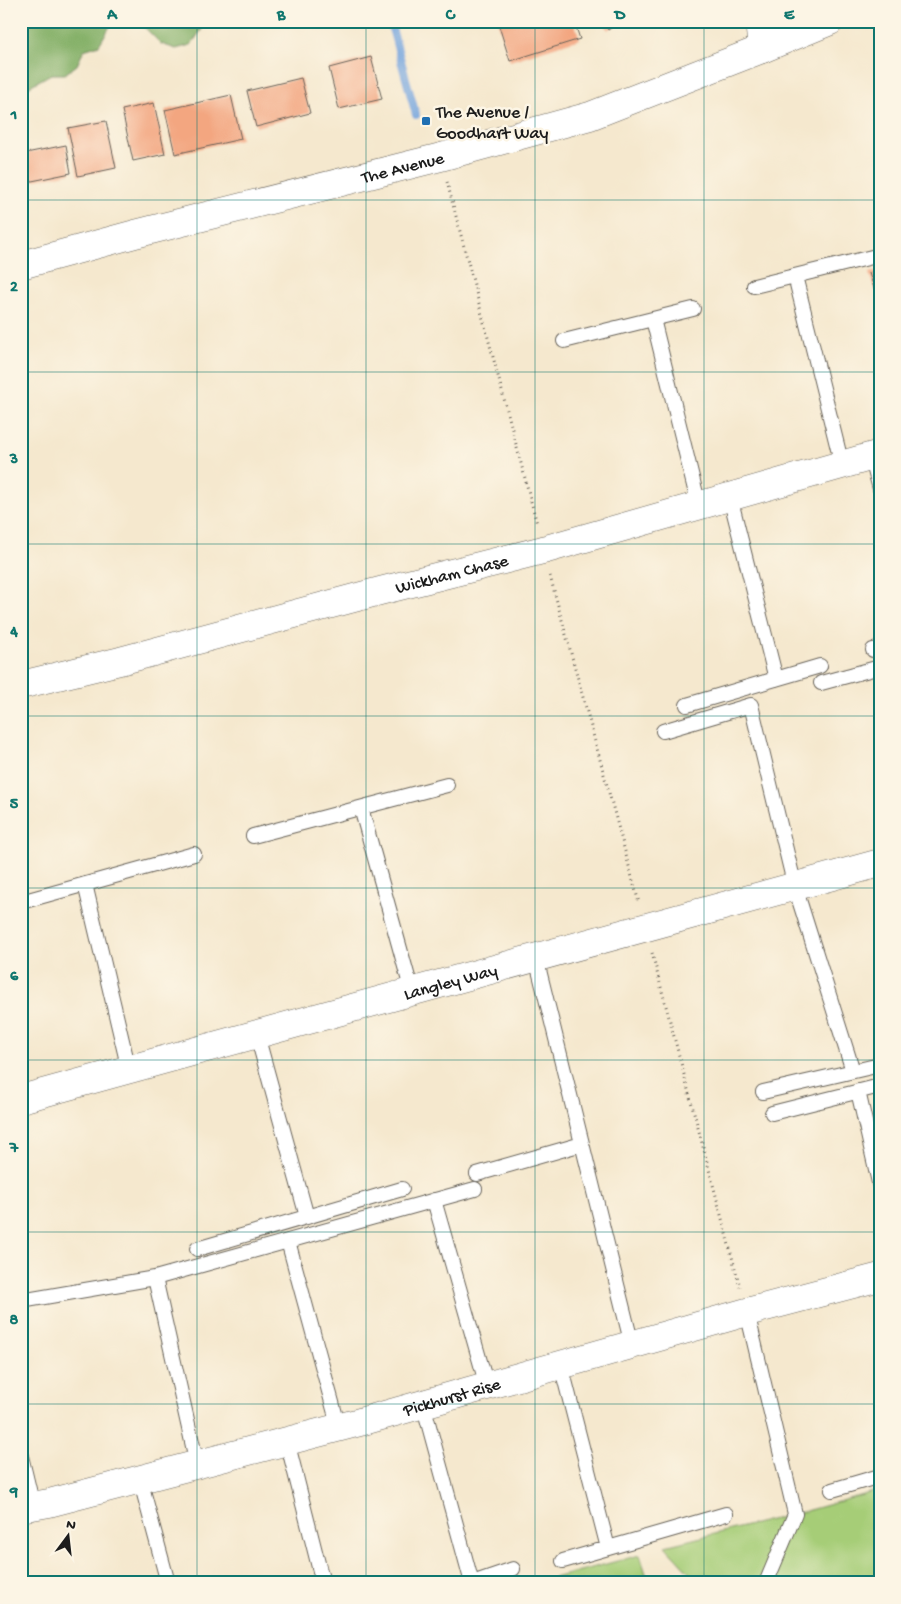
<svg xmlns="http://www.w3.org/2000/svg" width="901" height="1604" font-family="'Gochi Hand',sans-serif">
<rect width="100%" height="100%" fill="#fcf5e5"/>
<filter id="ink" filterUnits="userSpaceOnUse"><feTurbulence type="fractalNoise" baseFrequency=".02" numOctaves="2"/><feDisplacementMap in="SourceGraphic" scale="10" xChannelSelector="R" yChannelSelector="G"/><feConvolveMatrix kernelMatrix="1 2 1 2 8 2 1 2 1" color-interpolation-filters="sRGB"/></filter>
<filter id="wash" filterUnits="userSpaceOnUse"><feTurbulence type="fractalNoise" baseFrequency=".0096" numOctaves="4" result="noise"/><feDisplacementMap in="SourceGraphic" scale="20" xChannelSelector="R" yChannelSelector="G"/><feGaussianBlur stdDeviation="1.12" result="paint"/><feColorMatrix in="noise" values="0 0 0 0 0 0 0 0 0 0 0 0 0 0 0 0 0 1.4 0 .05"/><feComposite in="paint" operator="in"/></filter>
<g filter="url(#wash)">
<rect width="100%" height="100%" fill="#f5e8ce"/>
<path fill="#a6cd77" stroke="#61744a" d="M880 1490V1583H699L665 1546 795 1514Z
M640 1555 649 1583H535Z"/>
<path fill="#84b068" stroke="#506642" d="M21 21H117L112 23 99 45 84 50 77 65 65 74H51L21 91Z
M124 21H251L240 27 215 23 204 26 191 45 176 49 161 44 145 28Z"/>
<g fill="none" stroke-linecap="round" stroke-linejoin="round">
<path stroke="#72a3dd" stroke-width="8" d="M390 21 416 115"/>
</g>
<g id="blocks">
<path fill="#f3a680" d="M504 21H574L580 39 510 61 498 23Z
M602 21H621L608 30Z
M371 57 382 99 339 109 329 68Z
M301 78 310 113 256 127 247 91Z
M231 95 241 139 175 154 165 110Z
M154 103 165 154 133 161 122 110Z
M106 121 116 168 78 176 68 128Z
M66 145 71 173 27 182 21 154Z
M880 269V289L875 291 869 273Z"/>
</g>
</g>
<g filter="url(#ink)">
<use href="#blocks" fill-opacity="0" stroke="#68635a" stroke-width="1"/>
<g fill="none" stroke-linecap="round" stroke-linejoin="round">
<defs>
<path id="service" d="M795 276 842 465
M754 286 876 256
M653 319 699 506
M564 341 693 309
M871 456 880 489
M730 497 776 679
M873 650 880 649
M821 683 880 667
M687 705 820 666
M663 731 751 705 795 887 853 1071
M361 808 412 992
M253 836 447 785
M85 884 129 1070
M21 902 194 854
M536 958 632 1345
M257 1035 307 1217
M858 1091 880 1187
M763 1092 880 1065
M772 1113 880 1086
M477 1174 582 1144
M434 1200 487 1386
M288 1241 339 1428
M197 1249 402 1189
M155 1278 197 1464
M21 1301 155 1278 475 1189
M747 1312 795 1514 766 1583
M561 1365 608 1548
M423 1404 472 1583
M287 1441 323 1583
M21 1456 33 1506
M140 1479 168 1583
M832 1490 880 1476
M563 1561 726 1514
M472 1583 513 1569"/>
<g id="minor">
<path d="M759 21 762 49"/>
<path id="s1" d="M21 685 120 661 380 591 543 550 880 454"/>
<path id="s2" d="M21 1099 880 863"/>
<path id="s3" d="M21 1508 49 1503 360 1422 747 1312 880 1277"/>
</g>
<g id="tertiary">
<path id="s4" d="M21 265 135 234 441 157 590 116 762 49 830 21"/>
</g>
</defs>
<use href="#service" stroke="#68635a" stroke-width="16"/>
<use href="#minor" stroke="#68635a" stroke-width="29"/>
<use href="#tertiary" stroke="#68635a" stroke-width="29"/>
<path stroke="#68635a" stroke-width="3" stroke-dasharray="1 4" stroke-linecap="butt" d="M447 182 537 524
M550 576 639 903
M652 953 740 1287"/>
<use href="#service" stroke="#fff" stroke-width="14"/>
<use href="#minor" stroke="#fff" stroke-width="28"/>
<use href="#tertiary" stroke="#fff" stroke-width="28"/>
</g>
</g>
<path fill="none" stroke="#0f766e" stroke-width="1" stroke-opacity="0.55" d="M197 21V1583M366 21V1583M535 21V1583M704 21V1583M21 200H880M21 372H880M21 544H880M21 716H880M21 888H880M21 1060H880M21 1232H880M21 1404H880"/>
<rect fill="#1f6fb2" stroke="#fcf5e5" stroke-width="2" x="421" y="116" width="10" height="10" rx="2.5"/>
<g text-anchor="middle" stroke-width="5" stroke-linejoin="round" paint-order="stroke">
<g font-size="18" fill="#1c1c1c" stroke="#fcf5e5" text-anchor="start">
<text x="436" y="117">The Avenue /<tspan x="436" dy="21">Goodhart Way</tspan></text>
</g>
<g font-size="18" fill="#1c1c1c" stroke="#fcf5e5">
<text dy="6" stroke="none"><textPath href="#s4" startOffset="394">The Avenue</textPath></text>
<text dy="6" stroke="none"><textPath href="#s1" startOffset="445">Wickham Chase</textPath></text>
<text dy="6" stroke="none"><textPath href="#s2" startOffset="445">Langley Way</textPath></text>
<text dy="6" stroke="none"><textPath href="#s3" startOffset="445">Pickhurst Rise</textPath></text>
</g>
</g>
<rect width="901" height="1604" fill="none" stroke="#fcf5e5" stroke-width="55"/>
<g transform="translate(68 1536) rotate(15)" stroke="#fcf5e5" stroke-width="4" paint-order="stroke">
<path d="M0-4L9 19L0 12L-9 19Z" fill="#1c1c1c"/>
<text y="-8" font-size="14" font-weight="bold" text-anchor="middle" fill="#1c1c1c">N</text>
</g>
<rect x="28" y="28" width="846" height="1548" fill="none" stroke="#0f766e" stroke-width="2"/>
<g font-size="16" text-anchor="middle" font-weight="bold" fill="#0f766e">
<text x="112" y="19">A</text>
<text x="281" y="19">B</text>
<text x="450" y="19">C</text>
<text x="620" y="19">D</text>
<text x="789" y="19">E</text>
<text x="14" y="119">1</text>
<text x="14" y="291">2</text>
<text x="14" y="463">3</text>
<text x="14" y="636">4</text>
<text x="14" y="808">5</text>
<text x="14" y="980">6</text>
<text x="14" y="1152">7</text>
<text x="14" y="1324">8</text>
<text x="14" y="1496">9</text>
</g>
</svg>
